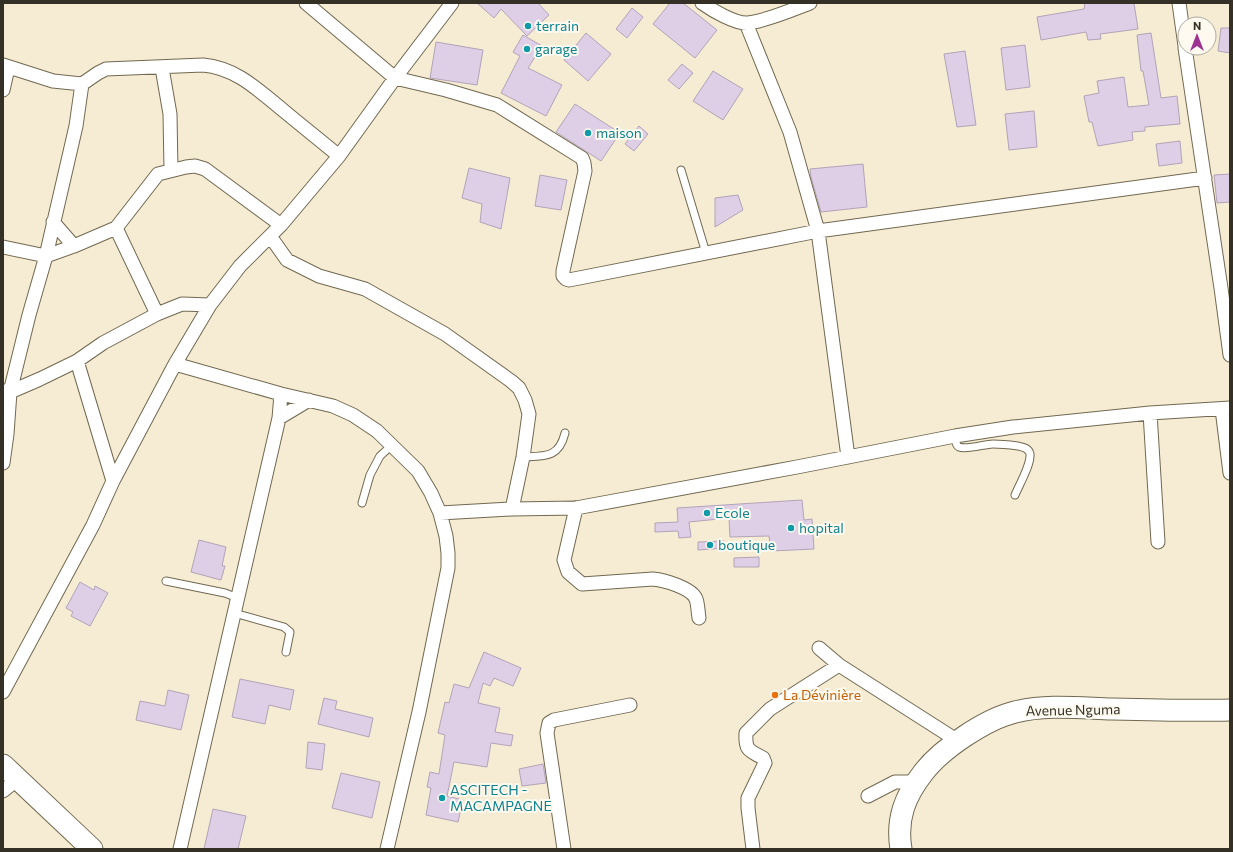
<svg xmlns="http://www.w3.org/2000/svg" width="1233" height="852" font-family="Commissioner,sans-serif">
<rect width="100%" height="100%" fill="#f6ecd3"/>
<path fill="#dfcfe6" stroke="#b2a3b8" d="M477 3H538L549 15 527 36 501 9 494 18Z
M670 3H683L717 30 695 58 653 24Z
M1085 3H1134L1138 29 1100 34 1101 39 1088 40 1086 32 1041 40 1037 17 1084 9Z
M632 8 643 17 627 38 616 29Z
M1221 28H1230V53L1218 51Z
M586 33 611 54 588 81 564 60Z
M1151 33 1161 98 1177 96 1180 124 1145 127V131L1132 132 1133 140 1098 146 1092 122H1089L1084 96 1099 93 1097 81 1124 77 1128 107 1149 105 1143 71H1141L1137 35Z
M523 35 542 46 528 68 562 85 546 116 501 93 520 56 513 52Z
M436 42 483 50 477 85 430 78Z
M1025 45 1030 87 1006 90 1001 48Z
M965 51 976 125 957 127 944 54Z
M682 64 693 73 679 89 668 80Z
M713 71 743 89 723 120 693 101Z
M575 104 620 133 601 161 556 132Z
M1034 111 1037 147 1009 150 1005 114Z
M639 126 648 134 634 151 625 144Z
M1180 141 1182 163 1159 166 1156 144Z
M863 164 867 207 821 212 811 177 810 169Z
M469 168 510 178 501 229 480 222 482 204 462 198Z
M1230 174V202L1217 203 1214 175Z
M540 175 567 180 561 210 535 206Z
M738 195 743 210 715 227V198Z
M802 500 804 520 812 519 814 549 771 551 769 536 730 537 729 518 689 522 691 537 679 538 678 531 655 532V523L678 522 677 508Z
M199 540 226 547 222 566H225L221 580 191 572Z
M724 541 725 548 698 550V542Z
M759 557V567H734V558Z
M80 582 94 590 95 586 108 593 90 626 71 616 73 612 66 608Z
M484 652 521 668 513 686 494 678 490 686 483 683 478 703 500 708 495 732 513 735 511 746 491 743 487 767 454 762 447 796 463 800 458 822 426 815 431 788 427 787 430 772 439 774 445 735 438 733 445 702 449 703 454 684 469 688Z
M240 679 294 690 290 710 269 705 265 724 232 717Z
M168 690 189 695 181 730 136 720 140 701 165 706Z
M324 698 337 701 335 709 373 718 369 737 318 724Z
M308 742 325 744 322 770 306 768Z
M543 764 546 783 522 786 519 769Z
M341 773 380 782 372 818 332 808Z
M213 809 246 816 238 849H204Z"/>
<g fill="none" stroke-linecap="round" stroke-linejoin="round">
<defs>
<path id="lane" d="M681 170 706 253
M955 436C956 440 955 445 959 447 967 450 985 444 993 444 1002 444 1010 445 1018 446 1023 447 1029 448 1030 454 1031 465 1019 485 1015 495
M523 457C545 456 559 458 565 433
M362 503 370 475 380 456 391 446
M166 581 225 593 238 598
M234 613 284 627 290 632 286 652"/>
<path id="street" d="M306 3 395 78 446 90 497 105 582 158 584 163 585 171 563 271V276L566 279 569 280 818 231 1205 178
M702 3C712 10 735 24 748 23 766 21 792 10 810 3
M1179 3 1185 46
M746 23 790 132 818 231 848 457
M1185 48 1221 288 1230 355
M3 65 53 81 82 84 98 73 106 69 203 65C237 68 259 91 284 111 302 126 321 141 339 156
M162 68 170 114 171 170
M3 90 8 68
M53 222 74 246
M116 228 157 314
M270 236 287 260 319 276 365 289 445 334 511 381 519 388 525 400 529 414 523 457 512 509
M3 247 46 256 74 246 116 228 158 174 186 167 195 166 205 169 281 225
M77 361 113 481
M175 364 281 394 333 406 353 415 377 431 418 471 431 493 440 513 446 536 448 553V568L419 712 387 849
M4 391 10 392 40 379 77 361 103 343 157 314 182 304 210 305
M1222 409 1230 473
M1150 413 1158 542
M279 418 309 400
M3 463 7 434 10 392 29 315 46 256 76 126 82 84
M576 508 564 560 568 572 582 584 653 579C664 580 692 588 696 599 698 604 698 612 699 618
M440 513 512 509 576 508 797 467 955 436 1013 427 1150 413 1230 408
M819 648 839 665 958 741
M3 692 93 525 113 481 175 364 210 305 240 266 281 225 339 156 395 78 452 3
M3 791 18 779
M868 796 895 782H916
M180 849 279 418 281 394
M564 849 547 733 549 723 554 720 630 705
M753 849 748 808V798L765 763 763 758C749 750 745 751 746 733L770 709 839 665"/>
<path id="primary" d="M3 765 92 849
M901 849C896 819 905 796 923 773 941 749 986 719 1015 712 1046 704 1080 708 1112 709 1151 710 1190 711 1230 710"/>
</defs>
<use href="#lane" stroke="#716851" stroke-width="9"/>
<use href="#street" stroke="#716851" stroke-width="15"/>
<use href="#primary" stroke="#716851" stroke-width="23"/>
<use href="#lane" stroke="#fff" stroke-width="7"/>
<use href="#street" stroke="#fff" stroke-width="13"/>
<use href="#primary" stroke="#fff" stroke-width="21"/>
</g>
<g fill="#0f9aa8" stroke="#fefaf0" stroke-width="1.5">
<circle cx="528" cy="26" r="4"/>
<circle cx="527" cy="49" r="4"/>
<circle cx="588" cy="133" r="4"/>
<circle cx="707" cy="513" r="4"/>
<circle cx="791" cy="528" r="4"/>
<circle cx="710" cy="545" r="4"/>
<circle cx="442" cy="798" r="4"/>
</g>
<circle fill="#e8710a" stroke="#fefaf0" stroke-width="1.5" cx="775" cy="695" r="4"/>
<g text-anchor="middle" stroke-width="4" stroke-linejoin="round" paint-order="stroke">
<g font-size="14" fill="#0d838f" stroke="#fefaf0" text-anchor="start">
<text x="536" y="31">terrain</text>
<text x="535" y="54">garage</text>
<text x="596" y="138">maison</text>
<text x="715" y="518">Ecole</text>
<text x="799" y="533">hopital</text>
<text x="718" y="550">boutique</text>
<text x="450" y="795">ASCITECH -<tspan x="450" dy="16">MACAMPAGNE</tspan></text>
</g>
<g font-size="14" fill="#c56008" stroke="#fefaf0" text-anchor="start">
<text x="783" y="700">La Dévinière</text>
</g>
<g font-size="14" fill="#343026" stroke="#fefaf0">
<text transform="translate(1073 710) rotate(-1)" y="5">Avenue Nguma</text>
</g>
</g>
<rect width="1233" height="852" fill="none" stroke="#343026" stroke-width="8"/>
<g transform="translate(1197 36)"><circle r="19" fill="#fefaf0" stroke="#ada99f"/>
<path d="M0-3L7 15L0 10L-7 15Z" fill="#9d3293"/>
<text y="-6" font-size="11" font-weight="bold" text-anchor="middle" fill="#343026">N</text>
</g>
</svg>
